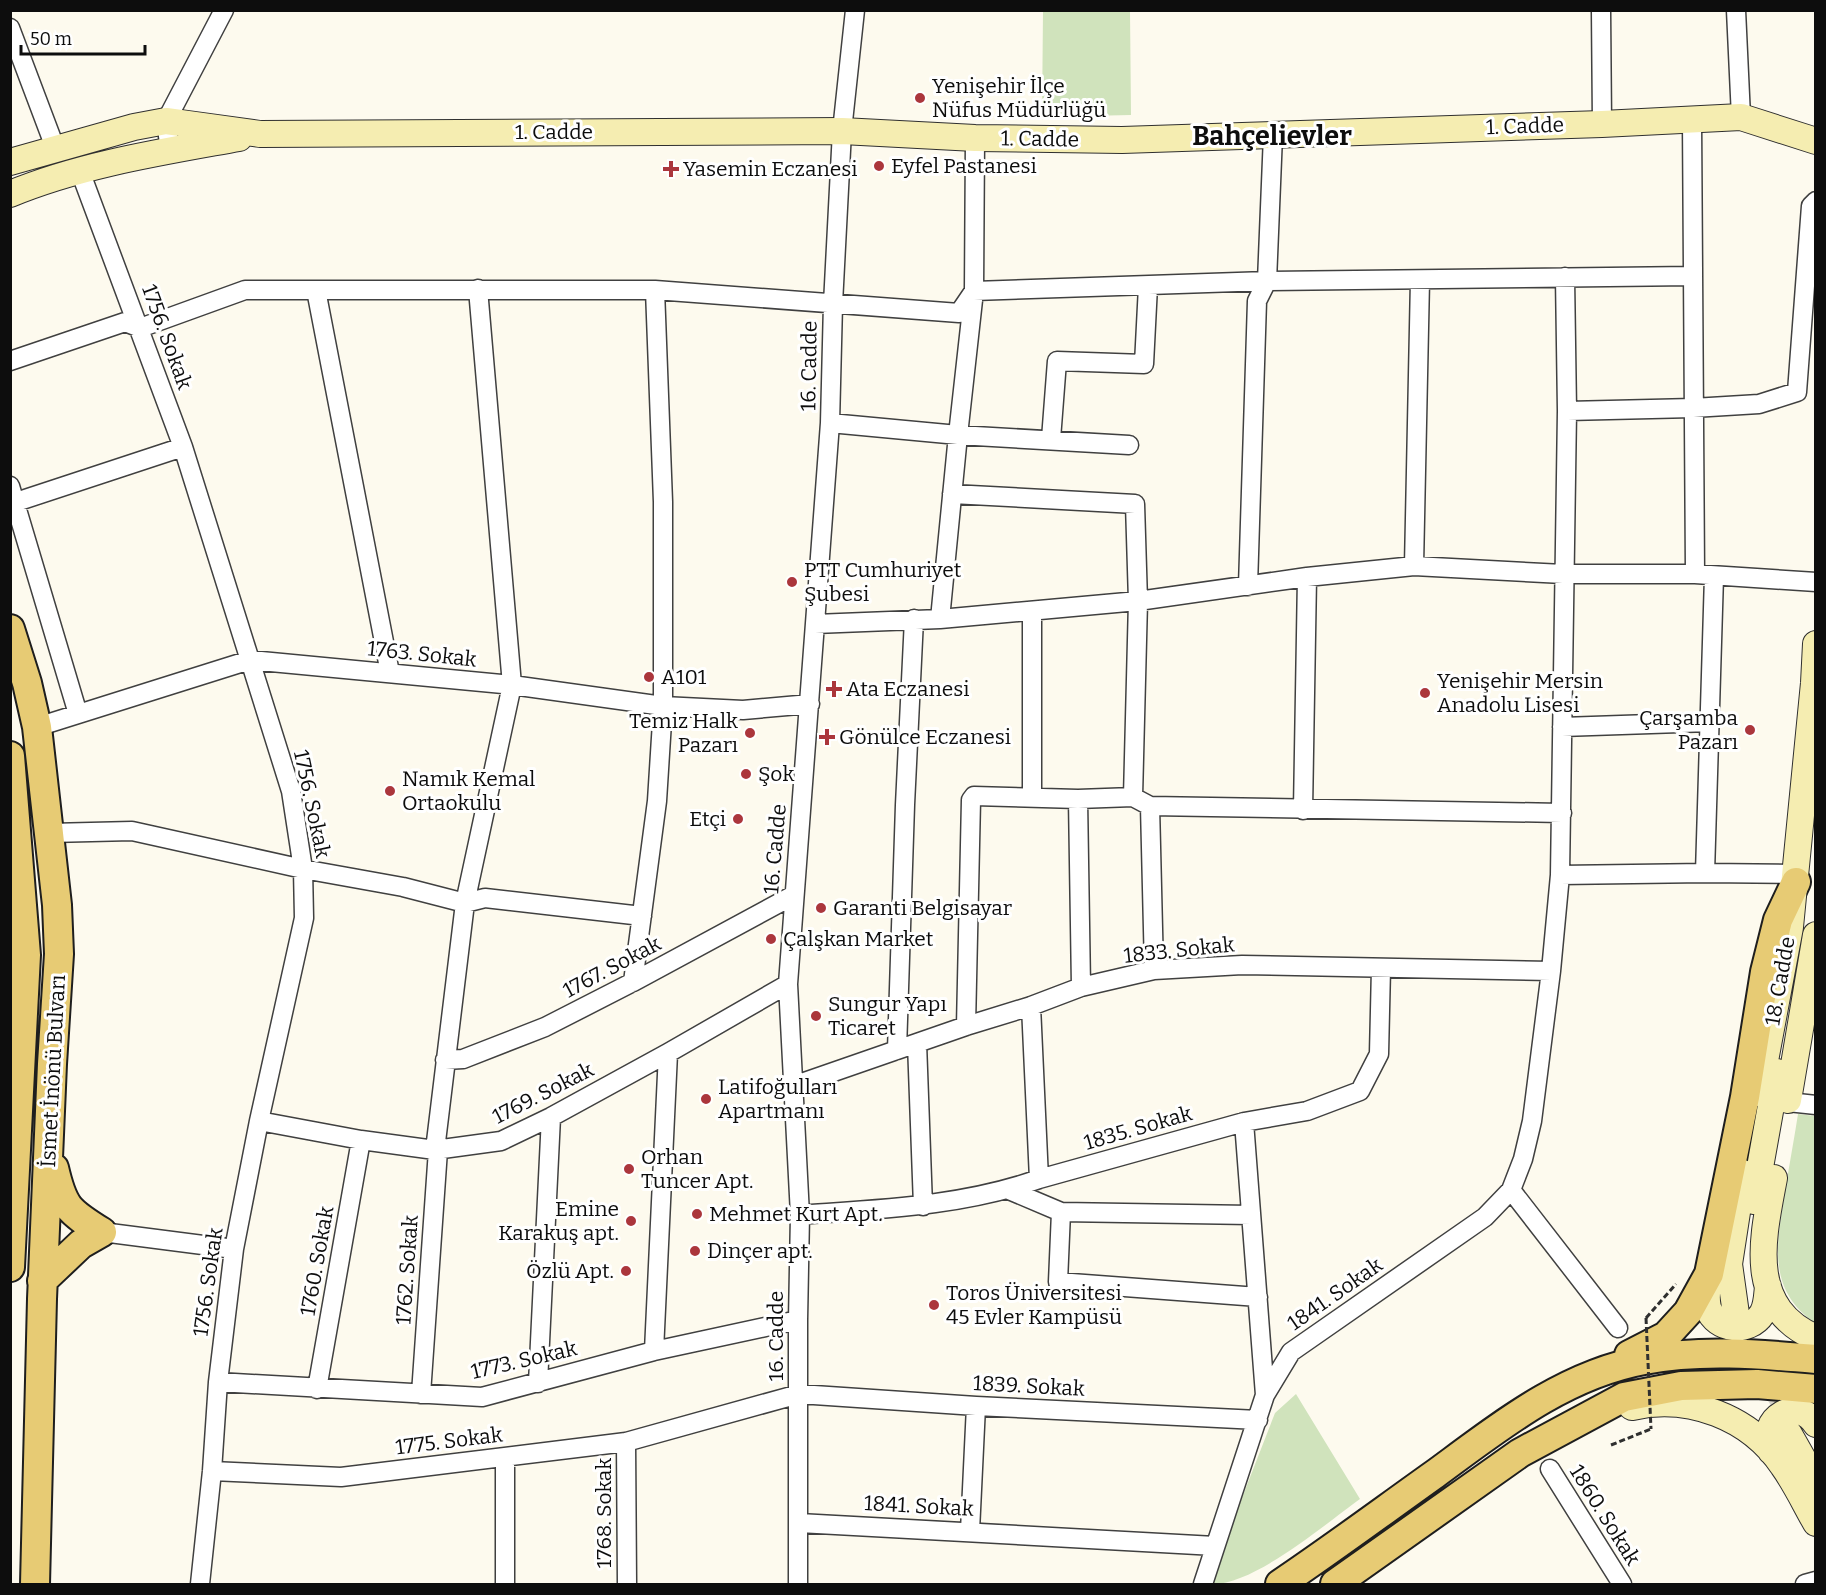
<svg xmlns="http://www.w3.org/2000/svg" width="1826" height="1595" font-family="Bitter,serif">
<rect width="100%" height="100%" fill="#fdfaee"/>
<path fill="#d0e3bc" d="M1043 11H1130L1131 115 1042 117Z
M1798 1114 1815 1116V1323C1766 1289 1777 1242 1785 1192 1789 1166 1794 1140 1798 1114Z
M1296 1394 1360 1499C1324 1525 1255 1584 1213 1584L1210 1580 1275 1413Z"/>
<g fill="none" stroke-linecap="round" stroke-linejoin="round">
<path stroke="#d9d6cc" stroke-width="26" stroke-dasharray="26 13" stroke-linecap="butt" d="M1750 1307C1759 1361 1771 1384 1802 1430"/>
<defs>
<path id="street" d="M1601 10 1602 124
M1736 10 1741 117
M10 28 56 150
M1692 120 1695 574
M170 151 166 121 224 10
M80 171 183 447 291 791 303 869 304 918 259 1121 234 1249 218 1382 212 1471 200 1584
M316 290 390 673
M10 361 125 322 140 328 245 290H655L959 313 974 291 1267 281 1692 276
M1567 411 1693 408 1759 404 1797 392 1811 206 1816 201
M830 423 958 435 1129 445
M1051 439 1057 361 1144 364 1148 286
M10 486 78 714
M952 494 1135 504 1138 601 1133 797
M16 502 183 447
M1414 566 1420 280
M1248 586 1257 301 1267 281 1273 135
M1032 611V796
M940 619 958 435 974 291 975 138
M815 624 940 619 1138 601 1307 577 1414 566 1563 574H1695L1816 582
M37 727 250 660 512 685 663 706 743 710 810 704
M1562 727 1710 722
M1078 799 1081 987
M1150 806 1154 970
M1303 810 1307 577
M50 833 132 831 303 869 403 887 465 903 485 898 642 916
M1705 873 1714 576
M1560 875 1705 873 1797 874
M633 982 657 801 663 706V502L655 290
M1031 1006 1039 1179
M966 1026 971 800 974 796 1078 799 1133 797 1150 806 1562 813
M917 1043 923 1206
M897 1050 905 805 914 619
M445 1060 463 1059 545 1027 633 982 794 895
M793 1086 966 1026 1031 1006 1081 987 1154 970 1242 965 1551 971
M1788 1102 1816 1105
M259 1121 361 1140 435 1150 501 1141 551 1117 668 1053 788 984
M1244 1122 1265 1395
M435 1150 465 903 512 685 478 289
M1009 1190 1061 1212 1251 1215
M1511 1190 1618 1328
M1061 1212 1058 1282 1258 1297
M800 1215C881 1209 963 1206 1039 1179L1244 1122 1307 1111 1360 1091 1379 1054 1381 968
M102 1232 234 1249
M654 1351 668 1053
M218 1382 482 1397 654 1351 798 1320
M538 1383 551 1117
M317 1389 361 1140
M421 1394 438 1150
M626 1442 627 1584
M1550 1469 1622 1584
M212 1471 341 1477 626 1442 799 1394 976 1406 1258 1420
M799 1523 1215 1546
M970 1531 976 1406
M505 1584V1457
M798 1584V1320L800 1215 788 984 830 423 833 304 842 131 855 10
M1203 1584 1265 1395 1291 1352 1485 1217 1511 1190 1523 1159 1532 1121 1551 971 1560 875 1567 411 1565 277
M1805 1584 1816 1581"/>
<path id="secondary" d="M10 162 134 127 166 121 260 134 842 131 975 138 1122 140 1602 124 1741 117 1816 141
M10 194C83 164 162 152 239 138
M1759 1093 1790 927 1814 683 1816 644
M1788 1100 1816 935
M1774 1178C1763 1237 1745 1307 1816 1338
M1754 1201 1777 1072
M1709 1274C1708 1285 1705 1297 1708 1308 1716 1331 1749 1334 1762 1314 1767 1306 1767 1296 1768 1286
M1736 1314 1729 1264 1743 1173
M1632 1407C1689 1394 1750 1417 1783 1466 1796 1484 1805 1504 1816 1523
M1789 1434 1816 1482
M1771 1451C1758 1417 1798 1396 1816 1424"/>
<path id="primary" d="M10 629 27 683 37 727 57 905 59 954 52 1064 42 1299 35 1584
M10 756 26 955 10 1267
M42 1281 81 1244 102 1232C68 1211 63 1207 54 1168
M1629 1355 1666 1336 1688 1312 1709 1274 1745 1097 1765 972 1778 920 1796 882
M1280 1584C1332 1549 1383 1511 1435 1474 1499 1427 1563 1375 1644 1360 1700 1349 1758 1354 1816 1359
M1335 1584 1520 1453 1624 1397 1681 1386 1757 1384 1816 1389"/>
</defs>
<use href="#street" stroke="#404040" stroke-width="21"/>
<use href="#secondary" stroke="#2f2f2f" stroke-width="28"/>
<use href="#primary" stroke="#1e1e1e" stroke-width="32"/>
<path stroke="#2f2f2f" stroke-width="3" stroke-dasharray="6 3" stroke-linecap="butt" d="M1646 1318 1676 1284
M1611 1445 1651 1429"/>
<use href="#street" stroke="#fff" stroke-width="18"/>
<use href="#secondary" stroke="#f5edb1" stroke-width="26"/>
<use href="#primary" stroke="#e7cb74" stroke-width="28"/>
<path stroke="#2f2f2f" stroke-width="3" stroke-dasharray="6 3" stroke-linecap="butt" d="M1646 1318 1651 1429"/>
</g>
<g fill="#ab363c" stroke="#fff" stroke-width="2">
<circle cx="920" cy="98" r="6"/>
<circle cx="879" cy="166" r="6"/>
<path d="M668 160h6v6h6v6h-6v6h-6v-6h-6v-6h6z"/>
<circle cx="792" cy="582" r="6"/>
<circle cx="649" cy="677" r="6"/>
<path d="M831 680h6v6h6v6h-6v6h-6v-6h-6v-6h6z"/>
<circle cx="1425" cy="693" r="6"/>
<circle cx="1750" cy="730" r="6"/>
<circle cx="750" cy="733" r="6"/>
<path d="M824 728h6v6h6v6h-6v6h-6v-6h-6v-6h6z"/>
<circle cx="746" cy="774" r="6"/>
<circle cx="390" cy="791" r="6"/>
<circle cx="738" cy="819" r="6"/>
<circle cx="821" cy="908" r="6"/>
<circle cx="771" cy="939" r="6"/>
<circle cx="816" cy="1016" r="6"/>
<circle cx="706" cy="1099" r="6"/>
<circle cx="629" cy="1169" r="6"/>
<circle cx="697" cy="1214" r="6"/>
<circle cx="631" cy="1221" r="6"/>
<circle cx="695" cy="1251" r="6"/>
<circle cx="626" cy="1271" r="6"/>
<circle cx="934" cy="1305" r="6"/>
</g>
<g text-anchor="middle" stroke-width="6" stroke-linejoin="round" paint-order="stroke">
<g font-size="21" fill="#0d0d0d" stroke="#fff" text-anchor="start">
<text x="932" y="93">Yenişehir İlçe<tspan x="932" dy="24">Nüfus Müdürlüğü</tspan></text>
<text x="891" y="173">Eyfel Pastanesi</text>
<text x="683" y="176">Yasemin Eczanesi</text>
<text x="804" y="577">PTT Cumhuriyet<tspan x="804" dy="24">Şubesi</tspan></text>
<text x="661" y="684">A101</text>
<text x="1437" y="688">Yenişehir Mersin<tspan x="1437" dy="24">Anadolu Lisesi</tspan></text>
<text x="846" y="696">Ata Eczanesi</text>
<text x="1738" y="725" text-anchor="end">Çarşamba<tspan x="1738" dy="24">Pazarı</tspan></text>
<text x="738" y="728" text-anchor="end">Temiz Halk<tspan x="738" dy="24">Pazarı</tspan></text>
<text x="839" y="744">Gönülce Eczanesi</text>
<text x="758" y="781">Şok</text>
<text x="402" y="786">Namık Kemal<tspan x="402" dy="24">Ortaokulu</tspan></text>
<text x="726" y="826" text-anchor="end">Etçi</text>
<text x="833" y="915">Garanti Belgisayar</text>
<text x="783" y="946">Çalşkan Market</text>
<text x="828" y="1011">Sungur Yapı<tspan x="828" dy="24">Ticaret</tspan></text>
<text x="718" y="1094">Latifoğulları<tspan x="718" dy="24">Apartmanı</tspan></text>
<text x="641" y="1164">Orhan<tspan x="641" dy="24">Tuncer Apt.</tspan></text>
<text x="619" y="1216" text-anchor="end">Emine<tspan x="619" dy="24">Karakuş apt.</tspan></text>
<text x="709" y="1221">Mehmet Kurt Apt.</text>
<text x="707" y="1258">Dinçer apt.</text>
<text x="614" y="1278" text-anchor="end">Özlü Apt.</text>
<text x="946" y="1300">Toros Üniversitesi<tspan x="946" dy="24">45 Evler Kampüsü</tspan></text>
</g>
<g font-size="21" fill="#0d0d0d" stroke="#fff">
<text transform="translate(1525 126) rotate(-2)" y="7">1. Cadde</text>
<text x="554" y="139">1. Cadde</text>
<text transform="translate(1040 139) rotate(1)" y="7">1. Cadde</text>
<text transform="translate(167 337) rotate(70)" y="7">1756. Sokak</text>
<text transform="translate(809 366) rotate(-89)" y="7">16. Cadde</text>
<text transform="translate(422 654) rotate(6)" y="7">1763. Sokak</text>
<text transform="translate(312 804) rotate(78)" y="7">1756. Sokak</text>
<text transform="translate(775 849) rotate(-85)" y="7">16. Cadde</text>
<text transform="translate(1179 950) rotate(-6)" y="7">1833. Sokak</text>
<text transform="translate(612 967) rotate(-28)" y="7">1767. Sokak</text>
<text transform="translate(1780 981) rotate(-80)" y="7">18. Cadde</text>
<text transform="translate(53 1071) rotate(-87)" y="7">İsmet İnönü Bulvarı</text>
<text transform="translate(543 1093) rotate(-27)" y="7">1769. Sokak</text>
<text transform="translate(1138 1128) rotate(-16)" y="7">1835. Sokak</text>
<text transform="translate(317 1261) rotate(-80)" y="7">1760. Sokak</text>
<text transform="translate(407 1270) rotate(-86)" y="7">1762. Sokak</text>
<text transform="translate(208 1282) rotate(-82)" y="7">1756. Sokak</text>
<text transform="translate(1335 1294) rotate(-35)" y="7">1841. Sokak</text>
<text transform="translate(776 1336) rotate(-90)" y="7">16. Cadde</text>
<text transform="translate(524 1360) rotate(-13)" y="7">1773. Sokak</text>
<text transform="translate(1029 1386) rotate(3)" y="7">1839. Sokak</text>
<text transform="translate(449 1441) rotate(-7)" y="7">1775. Sokak</text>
<text transform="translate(919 1506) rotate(3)" y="7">1841. Sokak</text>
<text transform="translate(604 1513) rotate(-90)" y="7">1768. Sokak</text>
<text transform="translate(1605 1515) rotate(58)" y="7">1860. Sokak</text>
</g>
<g font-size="27" font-weight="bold" fill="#0d0d0d" stroke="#fff">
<text x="1272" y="145">Bahçelievler</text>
</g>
</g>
<rect width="1826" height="1595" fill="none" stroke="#0d0d0d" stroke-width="24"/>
<path d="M21 45v9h124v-9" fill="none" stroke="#0d0d0d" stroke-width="3"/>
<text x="30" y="45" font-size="18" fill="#0d0d0d" stroke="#ffffff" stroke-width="4.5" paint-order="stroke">50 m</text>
</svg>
